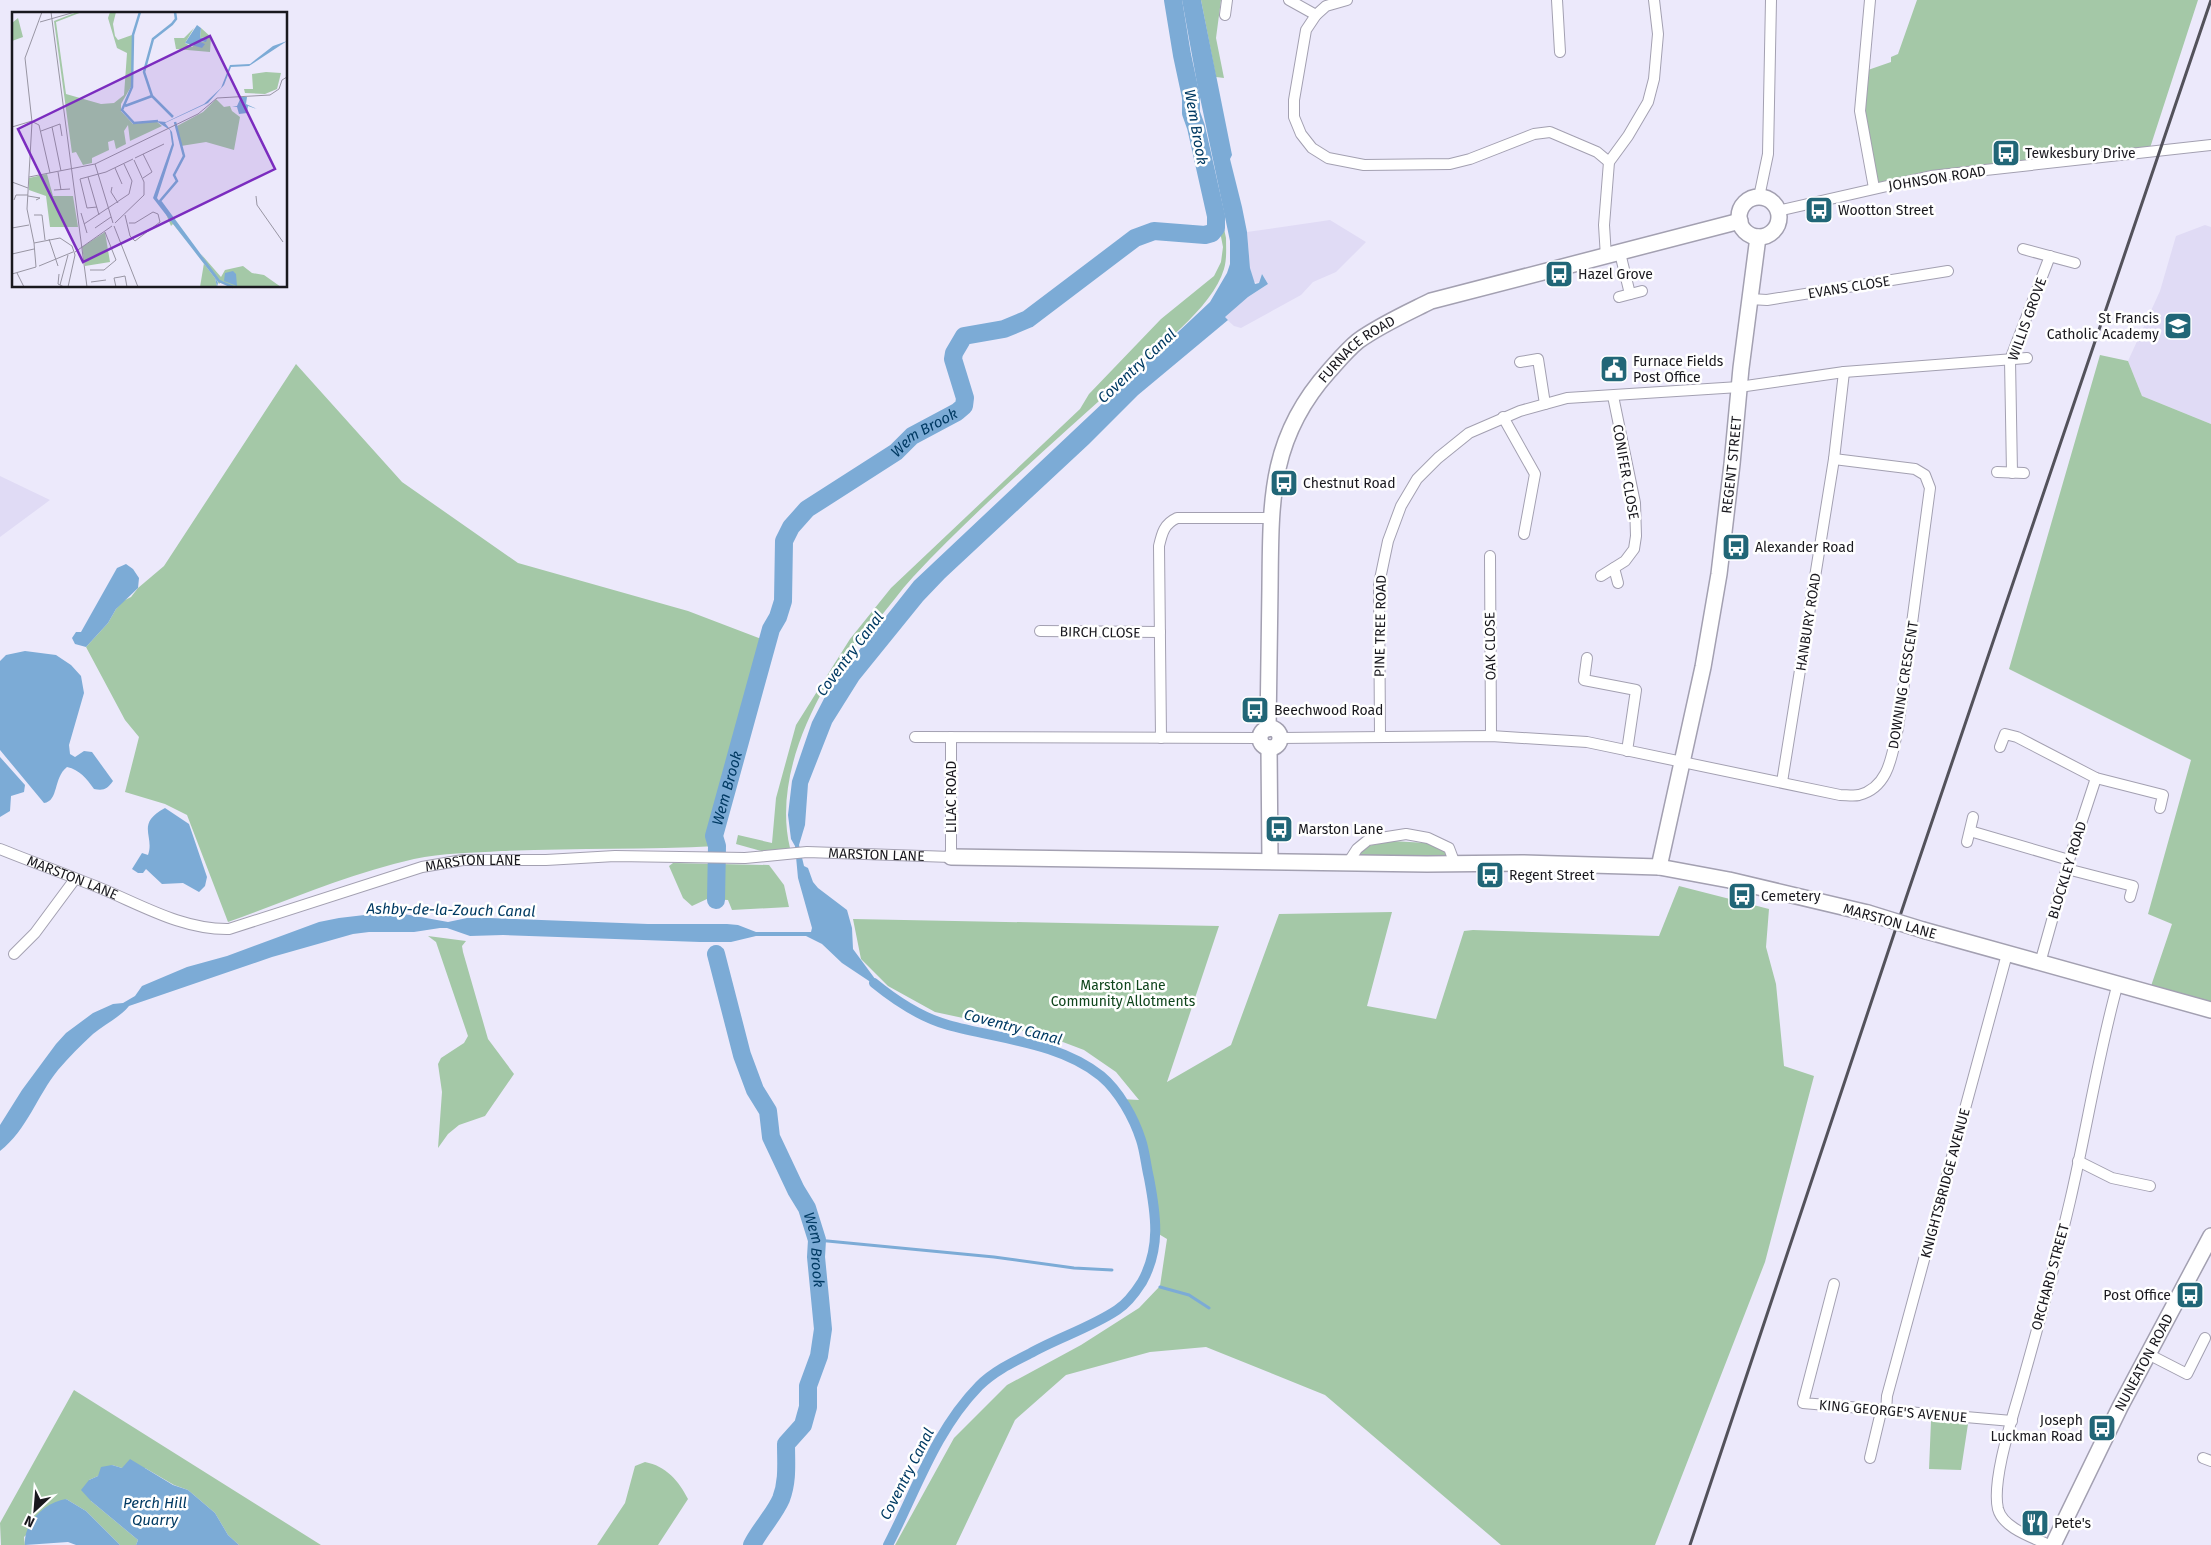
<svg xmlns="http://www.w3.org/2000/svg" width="2211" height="1545" font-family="'Fira Sans',sans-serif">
<rect width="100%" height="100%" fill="#ece9fb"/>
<path fill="#e0dbf5" d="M1330 220 1366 242 1336 272 1313 282 1301 295 1241 328 1234 326 1224 317 1248 297 1268 284 1262 274 1259 283 1253 282 1250 268 1247 232Z
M2205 225 2211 227V424L2142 396 2128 361 2160 291 2176 236Z
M0 476 50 500 0 537Z"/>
<path fill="#a4c8a7" d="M1201 0H1221L1216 38 1224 78 1216 77Z
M1917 0H2198L2149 151 1876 185 1863 111 1868 70 1891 62V57L1898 54Z
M1196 98 1226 238C1226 248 1227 259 1224 269 1212 309 1156 349 1125 377 1054 443 979 506 913 577 900 591 889 607 876 622 859 643 839 664 825 687 798 734 777 794 790 848L786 852H765L736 844 738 835 772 843 776 798 796 725 850 639 891 588 1080 409 1089 394 1161 319 1214 276 1221 262 1223 247 1196 109Z
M2100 355 2128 361 2142 396 2211 424V1007L2150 989 2172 924 2148 914 2191 760 2009 669Z
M296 364 402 482 518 563 688 611 769 642 719 814 714 836 717 846C645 850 573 848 501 851 473 853 442 853 414 859 351 873 289 900 228 922L187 815 165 804 125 792 139 737 125 720 86 647 108 623 116 609 123 601 131 597 138 588 164 566Z
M1392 841 1427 843 1445 850 1447 859H1356L1363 847Z
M673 863 769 865 784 885 789 907 732 910 728 900 707 899 692 906 683 898 669 866Z
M1679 886 1769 909 1766 947 1776 984 1784 1066 1814 1076 1765 1262 1655 1545H1501L1325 1395 1206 1347 1150 1352 1066 1375 1015 1420 956 1545H895L954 1438 1007 1385 1081 1345 1139 1308 1160 1286 1167 1239 1157 1233 1141 1141 1121 1099 1139 1100 1116 1072 1084 1050 1047 1036 935 1012 888 986 861 959 853 919 1219 926 1167 1082 1231 1045 1279 914 1392 912 1367 1006 1436 1019 1464 931 1473 930 1659 936Z
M428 936 466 941 462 946 463 952 488 1039 514 1074 485 1116 459 1125 448 1134 438 1148 442 1092 438 1064 441 1058 464 1043 468 1036 436 942Z
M74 1390 321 1545H239L228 1535 215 1513 188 1490 174 1485 145 1468H122L112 1465 98 1476 89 1480 91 1501 138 1540 136 1545H120L86 1511 66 1499 24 1537 25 1545H1L0 1523Z
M1931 1421 1968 1424 1961 1470 1929 1469Z
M645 1462C666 1466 679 1481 688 1499L658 1545H597L625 1503 635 1466Z"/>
<path fill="#7cabd6" d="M1182 0H1201L1232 155 1230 159 1242 207 1247 232 1250 268 1255 284 1259 283 1262 274 1268 284 1248 297 1225 317 1228 320 1138 395 1089 444 945 578 923 601 859 680 832 723 808 784 805 825 799 845 804 866 808 868 813 882 818 888 847 910 852 928 853 949 884 991 842 963 822 944 806 936H756L731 942H700L503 935 470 936 447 928H440L414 932H369L353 934 272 957 129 1006C119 1018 105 1024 93 1034 81 1045 69 1057 58 1070 37 1096 27 1130 0 1151V1125L22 1090 56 1044 66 1033 93 1013 113 1004 123 1003 135 996 142 986 187 967 227 956 319 922 339 918 373 914H404L448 922 467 918H489L648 924H727L738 925 756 932H811L812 928 798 878 795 846 791 839 788 815 792 781 800 757 812 722 830 687 914 581 1210 302 1227 273 1230 264V241L1197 83Z
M126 564 133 569 139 578 138 588 116 609 108 623 86 647 75 644 72 638 76 632H81L117 568Z
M25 651 56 655 71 665 81 676 84 693 69 745 70 754 75 757 84 751 92 752 113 781C107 789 104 791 94 789 86 778 80 770 67 767 53 778 59 801 44 803L0 750V661L6 655Z
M0 757 25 785 24 792 11 796 10 811 0 817Z
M165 808 189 824 207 877 205 886 199 892 183 883 162 884 146 869 143 873H138L132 869 142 853 148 855C155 836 135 824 165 808Z
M130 1459 173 1485 188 1490 215 1513 228 1535 239 1545H136L138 1540 91 1501 81 1490 89 1480 98 1476 101 1467 112 1465 122 1468Z
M66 1499 86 1511 120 1545H76L68 1542 25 1545C23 1523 45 1502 66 1499Z"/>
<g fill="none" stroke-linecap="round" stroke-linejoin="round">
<path stroke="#7cabd6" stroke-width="3" d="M817 1240 994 1257 1074 1268 1112 1270
M1160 1287 1189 1295 1209 1308"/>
<path stroke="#7cabd6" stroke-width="10" d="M874 983C896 1001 920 1017 948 1025 998 1039 1059 1042 1101 1076 1119 1091 1134 1118 1141 1140 1145 1152 1146 1166 1149 1178 1156 1215 1161 1248 1142 1282 1135 1293 1128 1303 1117 1310 1090 1328 1057 1338 1029 1354 1011 1363 993 1372 979 1386 935 1431 916 1491 888 1545"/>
<g stroke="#7cabd6" stroke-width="18">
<path id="s1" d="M716 900 717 846 714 836 771 629 778 617 783 601 784 541 791 527 807 509 896 452 912 436 957 412 964 406 965 398 953 359 954 353 964 336 1004 329 1028 319 1135 238 1154 231 1205 235 1212 233 1216 228V216L1196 127 1191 113V97L1182 55 1173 0"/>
<path id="s2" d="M716 954 742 1055 755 1090 768 1111 771 1137 796 1190 807 1208 817 1240 816 1257 823 1329 819 1356 808 1386V1407L803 1425 786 1444C786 1463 788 1481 781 1499 774 1515 760 1529 752 1545"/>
</g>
<defs>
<g id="street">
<path d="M1289 0 1316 15"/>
<path d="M1347 0 1326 6 1316 15 1306 30 1294 100V117L1301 134 1312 148 1328 158 1364 165 1450 164 1470 159 1534 134 1550 132 1597 152 1609 162"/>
<path d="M1557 0 1560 52"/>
<path d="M1870 0 1860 111 1874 188"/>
<path d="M1225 15 1227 0"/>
<path d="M1759 197 1768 154 1771 0"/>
<path d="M1778 211 1931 176 2211 145"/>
<path d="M2023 249 2075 263"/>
<path d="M1620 253 1630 294"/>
<path d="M1606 257 1604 225 1609 162 1628 136 1648 102 1654 79 1658 34 1654 0"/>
<path d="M1619 297 1642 291"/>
<path d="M1750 299 1767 300 1948 271"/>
<path d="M1520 362 1538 359 1545 404"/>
<path d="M1503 417 1535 474 1524 534"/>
<path d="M1997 472 2024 473"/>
<path d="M2012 473 2010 360 2050 256"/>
<path d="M1490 556 1491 736"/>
<path d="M1614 568 1618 583"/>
<path d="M1601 576 1625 561 1634 549 1636 536 1635 503 1613 396"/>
<path d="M1040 631 1160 632"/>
<path d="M1587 658 1584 680 1636 690 1627 751"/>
<path d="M915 737 1260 738"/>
<path d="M1380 737 1379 584 1388 541 1401 506 1417 479 1438 458 1469 433 1520 411 1567 398 1739 387 1844 372 2027 358"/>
<path d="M1161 738 1159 546C1162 533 1164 524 1177 518H1270"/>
<path d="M1280 738 1491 736 1587 742 1840 795C1846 795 1854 796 1859 795 1890 787 1892 753 1898 728L1930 488 1925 475 1915 469 1834 459"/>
<path d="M2000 747 2005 734 2017 737 2096 778 2163 795 2160 808"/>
<path d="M1782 782 1834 459 1844 372"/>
<path d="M1970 831 2069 860"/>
<path d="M1967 842 1973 817"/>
<path id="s3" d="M0 849C30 861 60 872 90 884 135 901 179 930 229 929L422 867 463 860H546L615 856 745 858 807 852 951 857V737"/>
<path d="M1348 863 1357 849 1368 840 1406 834 1428 838 1449 848 1455 864"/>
<path d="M2067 869 2133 886 2130 897"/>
<path d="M14 954 35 933 75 879"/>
<path d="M2040 963 2069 860 2096 778"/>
<path d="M2078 1161 2112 1178 2150 1186"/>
<path d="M1834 1284 1803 1403 2012 1421"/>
<path d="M2148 1354 2187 1374 2205 1338"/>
<path d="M1886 1412 1887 1396 2007 954"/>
<path d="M1870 1458 1880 1416 1879 1411"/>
<path d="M2203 1458 2211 1461"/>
<path d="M2049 1545C2032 1537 2003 1528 1998 1509 1991 1479 2015 1410 2023 1380 2040 1320 2056 1261 2070 1201 2087 1128 2098 1055 2118 983"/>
</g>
<g id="secondary">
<circle cx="1759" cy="217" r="20"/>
<circle cx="1270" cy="738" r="10"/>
<path id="s4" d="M1268 729C1269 682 1269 635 1270 588 1271 503 1268 439 1329 371 1338 361 1347 350 1358 341 1380 325 1407 313 1431 301L1740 221"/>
<path d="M1269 748 1270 860"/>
<path d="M951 857 1427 864 1522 863 1659 867 1729 880 1868 913"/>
<path id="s5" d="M1659 867 1703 667 1719 574 1732 464 1741 368 1758 237"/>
<path d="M1923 930 2211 1010"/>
<path id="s6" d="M2053 1545 2120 1407 2211 1236"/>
</g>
</defs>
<use href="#street" stroke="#a3a0b1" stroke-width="12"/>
<use href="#secondary" stroke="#a3a0b1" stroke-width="18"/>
<use href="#street" stroke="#fff" stroke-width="10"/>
<use href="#secondary" stroke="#fff" stroke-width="15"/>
<path stroke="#53525b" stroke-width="3" d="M1690 1545 1906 898 2211 0"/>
<defs>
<path id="secondary-bridge" d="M1868 913 1923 930"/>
</defs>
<use href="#secondary-bridge" stroke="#a3a0b1" stroke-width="18" stroke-linecap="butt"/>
<use href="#secondary-bridge" stroke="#fff" stroke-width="15"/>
</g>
<defs>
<symbol id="bus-square" viewBox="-11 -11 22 22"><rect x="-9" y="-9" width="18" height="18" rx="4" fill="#216677" stroke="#fff"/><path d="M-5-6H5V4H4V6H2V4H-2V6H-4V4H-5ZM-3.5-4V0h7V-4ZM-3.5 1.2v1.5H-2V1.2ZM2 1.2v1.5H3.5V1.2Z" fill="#fff"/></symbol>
<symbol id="school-square" viewBox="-11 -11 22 22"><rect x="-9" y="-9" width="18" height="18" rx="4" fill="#216677" stroke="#fff"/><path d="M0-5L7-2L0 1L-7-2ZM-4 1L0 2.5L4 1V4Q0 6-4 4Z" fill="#fff"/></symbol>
<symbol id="civic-square" viewBox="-11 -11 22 22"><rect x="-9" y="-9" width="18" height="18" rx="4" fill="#216677" stroke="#fff"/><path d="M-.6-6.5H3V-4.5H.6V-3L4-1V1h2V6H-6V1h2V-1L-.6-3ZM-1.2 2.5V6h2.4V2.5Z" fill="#fff"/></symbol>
<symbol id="restaurant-square" viewBox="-11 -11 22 22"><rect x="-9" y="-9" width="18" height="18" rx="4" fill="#216677" stroke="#fff"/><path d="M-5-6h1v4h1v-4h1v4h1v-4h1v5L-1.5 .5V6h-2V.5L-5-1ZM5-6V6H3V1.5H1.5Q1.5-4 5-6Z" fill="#fff"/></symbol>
</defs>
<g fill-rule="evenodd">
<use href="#bus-square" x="1990" y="137" width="32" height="32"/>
<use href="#bus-square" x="1803" y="194" width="32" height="32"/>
<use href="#bus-square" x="1543" y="258" width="32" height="32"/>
<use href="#school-square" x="2162" y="310" width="32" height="32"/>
<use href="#civic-square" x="1598" y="353" width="32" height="32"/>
<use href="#bus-square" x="1268" y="467" width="32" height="32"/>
<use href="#bus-square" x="1720" y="531" width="32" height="32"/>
<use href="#bus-square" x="1239" y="694" width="32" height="32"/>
<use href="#bus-square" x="1263" y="813" width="32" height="32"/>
<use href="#bus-square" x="1474" y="859" width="32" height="32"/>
<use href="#bus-square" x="1726" y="880" width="32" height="32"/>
<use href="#bus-square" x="2174" y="1279" width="32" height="32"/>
<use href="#bus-square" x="2086" y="1412" width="32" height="32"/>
<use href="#restaurant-square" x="2019" y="1507" width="32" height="32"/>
</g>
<g text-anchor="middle" stroke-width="5" stroke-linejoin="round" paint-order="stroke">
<g font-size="14" fill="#19181e" stroke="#fff" text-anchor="start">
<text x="2025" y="158">Tewkesbury Drive</text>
<text x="1838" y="215">Wootton Street</text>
<text x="1578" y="279">Hazel Grove</text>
<text x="2159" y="323" text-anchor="end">St Francis<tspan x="2159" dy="16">Catholic Academy</tspan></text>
<text x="1633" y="366">Furnace Fields<tspan x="1633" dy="16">Post Office</tspan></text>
<text x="1303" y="488">Chestnut Road</text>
<text x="1755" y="552">Alexander Road</text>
<text x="1274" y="715">Beechwood Road</text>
<text x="1298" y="834">Marston Lane</text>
<text x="1509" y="880">Regent Street</text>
<text x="1761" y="901">Cemetery</text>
<text x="2171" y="1300" text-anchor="end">Post Office</text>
<text x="2083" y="1425" text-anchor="end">Joseph<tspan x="2083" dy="16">Luckman Road</tspan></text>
<text x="2054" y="1528">Pete's</text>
</g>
<g font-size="14" fill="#19181e" stroke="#fff">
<text transform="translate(1937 178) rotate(-9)" y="5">JOHNSON ROAD</text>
<text transform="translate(1849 287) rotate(-9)" y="5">EVANS CLOSE</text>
<text transform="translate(2027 319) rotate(-70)" y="5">WILLIS GROVE</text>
<text dy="5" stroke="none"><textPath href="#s4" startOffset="408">FURNACE ROAD</textPath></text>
<text dy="5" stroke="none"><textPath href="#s5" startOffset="409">REGENT STREET</textPath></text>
<text transform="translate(1626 472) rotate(80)" y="5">CONIFER CLOSE</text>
<text transform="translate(1808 622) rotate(-81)" y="5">HANBURY ROAD</text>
<text transform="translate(1380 626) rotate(-89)" y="5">PINE TREE ROAD</text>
<text transform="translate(1100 632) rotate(1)" y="5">BIRCH CLOSE</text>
<text transform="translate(1490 646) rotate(-91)" y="5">OAK CLOSE</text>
<text transform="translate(1903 685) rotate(-81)" y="5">DOWNING CRESCENT</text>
<text transform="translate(951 797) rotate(-90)" y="5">LILAC ROAD</text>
<text dy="5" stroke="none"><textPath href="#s3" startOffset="902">MARSTON LANE</textPath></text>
<text dy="5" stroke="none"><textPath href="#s3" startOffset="498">MARSTON LANE</textPath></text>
<text transform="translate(2067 870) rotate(-73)" y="5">BLOCKLEY ROAD</text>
<text dy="5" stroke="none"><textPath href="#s3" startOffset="78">MARSTON LANE</textPath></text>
<text transform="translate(1890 921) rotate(16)" y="5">MARSTON LANE</text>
<text transform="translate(1945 1183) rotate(-75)" y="5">KNIGHTSBRIDGE AVENUE</text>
<text transform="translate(2050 1277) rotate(-75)" y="5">ORCHARD STREET</text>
<text dy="5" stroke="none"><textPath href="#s6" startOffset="204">NUNEATON ROAD</textPath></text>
<text transform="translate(1893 1411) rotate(5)" y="5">KING GEORGE'S AVENUE</text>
</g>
<g font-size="14" fill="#0f451c" stroke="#fff">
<text x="1123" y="990">Marston Lane<tspan x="1123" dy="16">Community Allotments</tspan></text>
</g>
<g font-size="15" font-style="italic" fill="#013a63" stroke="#fff">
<text transform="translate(1196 127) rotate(80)" y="5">Wem Brook</text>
<text transform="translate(1137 366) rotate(-43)" y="5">Coventry Canal</text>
<text dy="5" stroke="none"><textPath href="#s1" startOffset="550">Wem Brook</textPath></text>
<text transform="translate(850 654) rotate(-53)" y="5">Coventry Canal</text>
<text dy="5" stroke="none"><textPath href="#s1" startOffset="114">Wem Brook</textPath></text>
<text transform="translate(451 910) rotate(1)" y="5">Ashby-de-la-Zouch Canal</text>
<text transform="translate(1013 1027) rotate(15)" y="5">Coventry Canal</text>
<text dy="5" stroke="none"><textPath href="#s2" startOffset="315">Wem Brook</textPath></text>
<text transform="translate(907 1474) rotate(-63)" y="5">Coventry Canal</text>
<text x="155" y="1508">Perch Hill<tspan x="155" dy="17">Quarry</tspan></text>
</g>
</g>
<g transform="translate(12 12)">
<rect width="275" height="275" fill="#ece9fb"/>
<path d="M65 0H70L44 10 54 82 89 92 102 91 112 83 115 41 105 36 96 6 98 0H104L101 12 103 24 106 28 120 23 121 43 120 73 109 92V99L121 112 144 109 150 114 118 129 116 113 112 119 114 132 104 137 102 128 96 130 97 138 80 146V151L71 153 64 140 60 141 42 9ZM6 6 11 25 0 29V11ZM182 16 173 31 180 35 186 29 192 30 195 25 188 26 189 16 199 25 198 40 164 37 162 26H172ZM254 60 269 61 265 77 253 82 233 81 232 77H241L240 62ZM204 87 212 95 218 94 220 99 228 105 222 138 194 130 169 134 165 114 191 100ZM35 162 41 184H61L66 215H38L34 184 17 178V166ZM154 202 203 266 205 275H188L192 251 161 212 159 214ZM93 220 98 250 73 254 70 235ZM189 242 209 265 213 258 231 254 240 261 252 263 269 275 219 274 210 269 207 272Z" fill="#a4c8a7"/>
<path d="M185 13 189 16 188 26 196 25 194 30 186 29 193 32 190 36 173 31ZM275 29 237 54 219 55 212 73 196 91 153 111 160 120 162 133 145 186 202 263 206 271 205 275 203 266 141 186 160 132 158 118 144 109 154 110 192 92 209 76 218 53 238 52 261 34ZM229 85H235L234 92 245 97 236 94 235 101 227 102 225 95 220 94H225ZM221 259 224 262 225 274 212 269 213 261Z" fill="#7cabd6"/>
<path fill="none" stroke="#7cabd6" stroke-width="2.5" d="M128 0 121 23 120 75 110 98 122 111 146 109M113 94 140 84M161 105 140 84 132 60 141 27 160 12 164 7 163 0M163 110 172 144 162 163 165 169 148 189 207 269 221 275"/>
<path fill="none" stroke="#9895a3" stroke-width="1" d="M30 0 13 46 20 110 15 197 22 231 48 226 60 234 63 243 56 275M39 0 75 275M28 10 63 0M21 110 27 113 38 161M0 115 20 109M40 115 49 159M29 119 48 112 50 124M123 146 152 132M83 152 101 211M103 156 110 172M46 160 49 178M17 165 83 152 186 102 205 86 258 83 267 77 270 68 275 65M76 165 87 203M131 166 140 160 131 142M0 170 16 176M100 175 99 180 106 191M42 178 58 177M16 184 28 186 24 188M244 184 245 193 271 230M2 188 4 183H16M85 195 75 196 68 167 94 160 121 147M69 201 75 221M22 203H30L33 228M113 203 118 224 123 229 148 210 146 202 141 200 123 211H117M103 211 132 183V170L122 148M72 212 117 182 120 169 112 152M102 214 126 275M0 216 17 213M83 216 99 205M37 227 46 254M63 240 100 214M0 242 22 237M27 254 61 240M78 258H92L104 248 93 220M5 261 12 275M0 262 24 255 22 231M47 262 46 272 52 275M108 265 113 264 115 275M79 270 94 268M48 273 56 243M104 275 102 266 108 265"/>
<path fill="#7b2cbf" fill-opacity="0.15" stroke="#7b2cbf" stroke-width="2.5" d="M198 24 263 157 71 250 6 117Z"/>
<rect width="275" height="275" fill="none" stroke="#19181e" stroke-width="2.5"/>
</g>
<g transform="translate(35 1510) rotate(206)" stroke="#ffffff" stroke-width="4" paint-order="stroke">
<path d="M0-4L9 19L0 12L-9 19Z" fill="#19181e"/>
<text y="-8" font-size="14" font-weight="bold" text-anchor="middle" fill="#19181e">N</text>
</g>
</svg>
